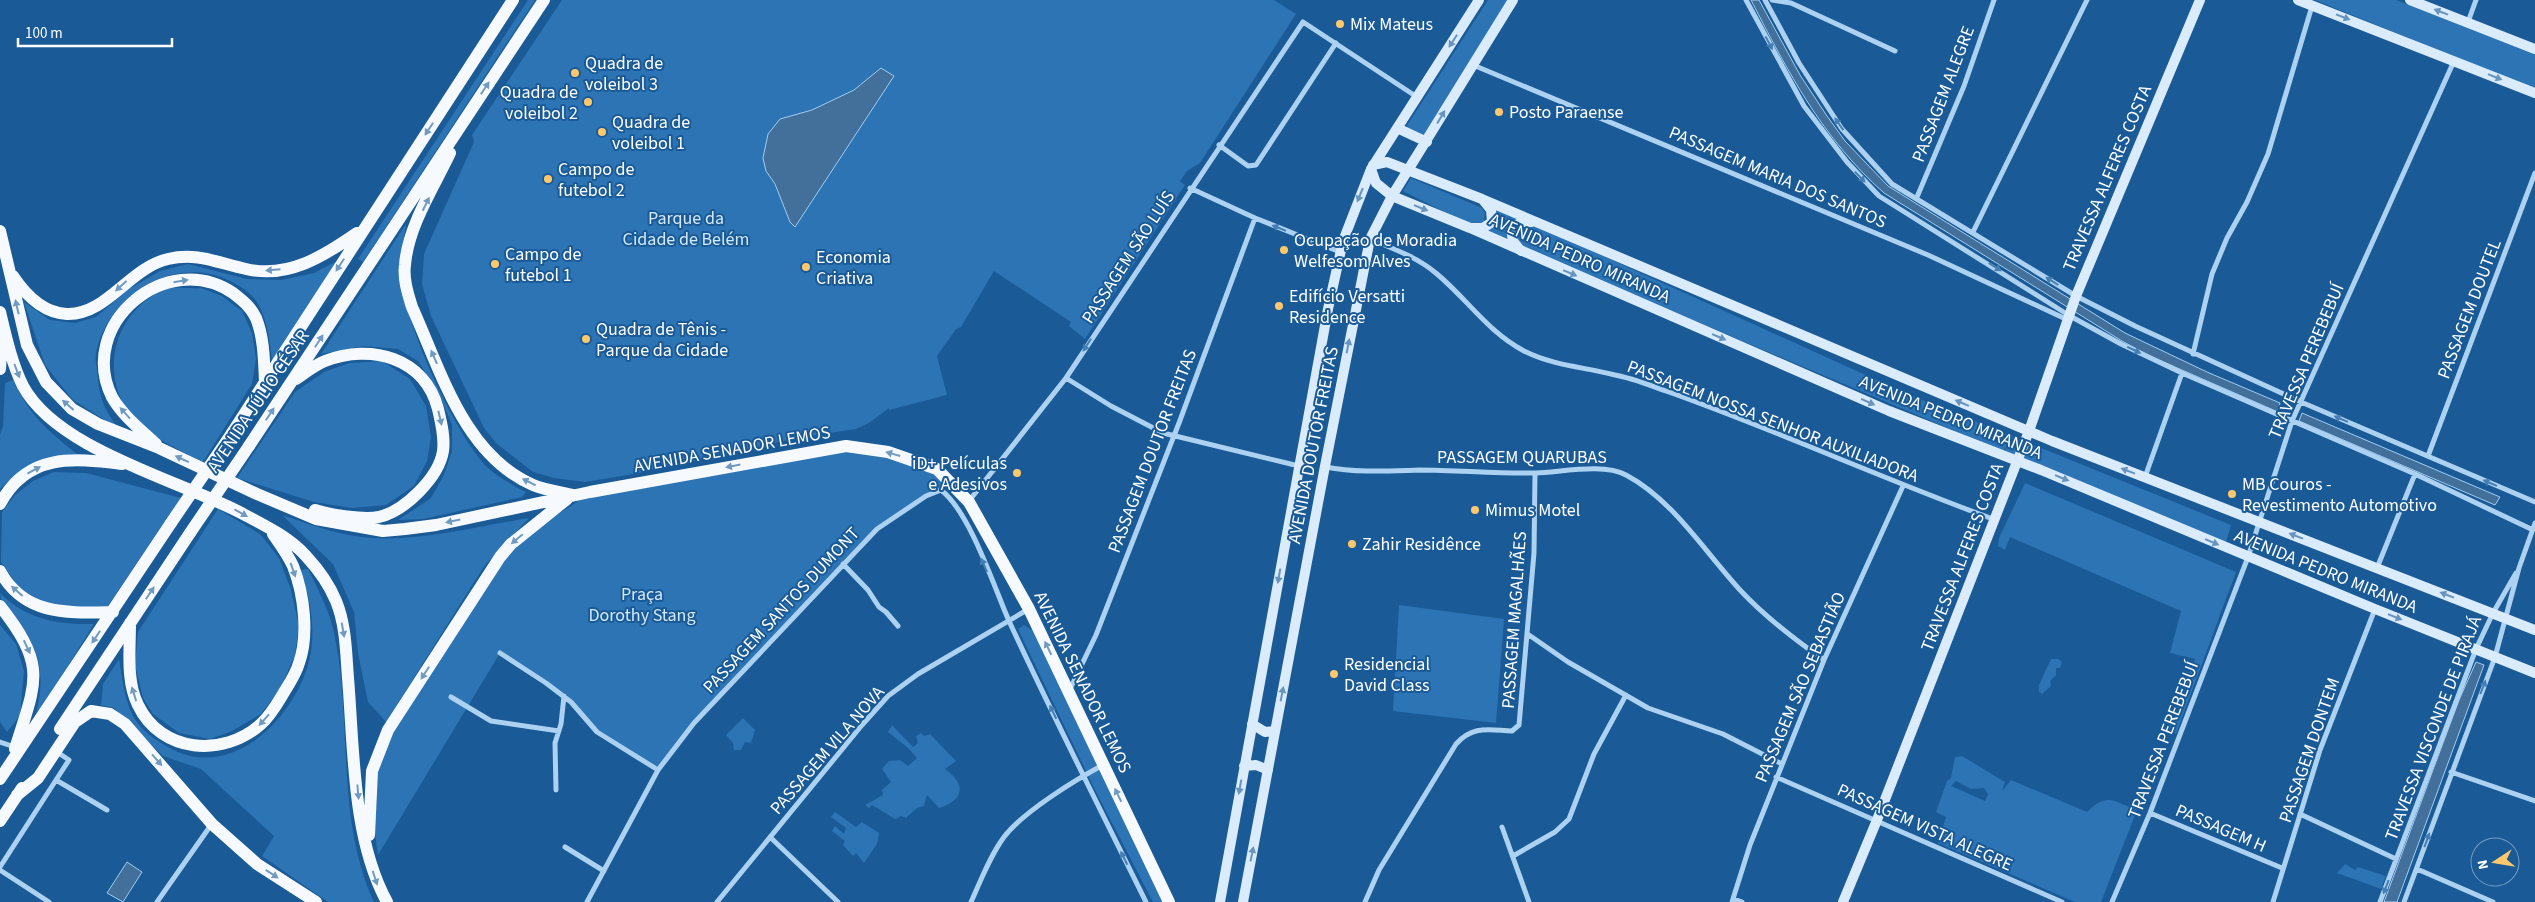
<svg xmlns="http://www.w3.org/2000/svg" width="2535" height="902" font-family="'Source Sans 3',sans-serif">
<rect width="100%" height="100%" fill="#195a97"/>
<path fill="#2d74b5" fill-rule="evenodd" d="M528 0H535L363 262 358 259Z
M562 0H1274L1296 14 1200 163 1187 171 1180 181 1185 185 1085 339 1069 326 1071 322 994 271 961 327 956 329 937 356 947 395 889 410V408L869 423 856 429 797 438 634 474 585 482 554 478 533 472 496 443 484 428 431 316 422 284 424 254 474 142 472 135Z
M1488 0H1510L1425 138 1406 127Z
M2315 0H2396L2535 54V89Z
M1411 178 1482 208 1485 213 1484 222 1478 225 1468 224 1403 191Z
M1493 207 1521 220 1511 242 1481 230 1488 229Z
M406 224C404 241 399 261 401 278 405 324 455 435 488 468 498 477 514 486 526 492L522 497 423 519 398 520 431 498 444 475 452 451V425L441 398 418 361 398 349 364 346 321 354Z
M1522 226H1537L1903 392 2231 525 2226 542 2005 451 2007 446 2003 451 1995 448 1523 248 1516 240V228Z
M337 261 272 361C270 341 267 319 257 302 249 290 236 284 224 278 169 257 109 296 96 352 95 357 96 364 97 370 99 397 103 408 119 429L73 400 45 365 24 302 50 320 75 323 96 317 129 289 160 271 188 264 247 279 281 280 314 273Z
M201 288 222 296 242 311 252 333 256 359 252 384 203 462C179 450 140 432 126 409 100 365 117 312 163 290 172 286 190 289 201 288Z
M382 361 410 379 426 406 431 437 427 461 414 486 386 505 352 508 314 502 237 478 295 392 324 372 349 363Z
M13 380C31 417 46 429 77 454 47 458 22 467 0 489V435L3 426 5 383Z
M827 448 888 452 951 482 877 529 694 723 658 770 597 732 571 702 500 653 378 855 371 805 381 750 510 545C534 526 563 514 587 494Z
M54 472 86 473 181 498 107 607 68 609 46 604 19 588 1 562 2 512 15 495 33 481Z
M2025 483 2236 572 2176 734 2167 728 2195 659 2170 653 2181 611 2010 537 2005 550 1998 546 1999 538Z
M218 509 260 534 279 558 291 590 299 626 295 655 280 689 261 714 232 731 210 739 179 733 153 714 143 698 135 665 138 632Z
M282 515C312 525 340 536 372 538 422 541 479 526 529 518L485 565 386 722 368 702 358 653 354 612 333 564Z
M308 569C318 589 329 610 334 632 353 721 335 818 374 902H328L262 856 274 836 201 769 163 756 114 708 101 705 103 684 119 659C122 677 124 697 132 714 139 729 154 739 168 747 226 781 285 727 305 674 318 641 312 603 301 570Z
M0 593C26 619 58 625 94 624L35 719C45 677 43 654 16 619 10 611 0 603 0 593Z
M1399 605 1504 619 1496 723 1393 711Z
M0 625 16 644 24 671 20 716 7 732 0 722Z
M1024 625 1035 632 1166 902H1153L1096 792 1018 629Z
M2051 659H2058L2062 662 2060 668H2056V675L2050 681 2051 686 2042 694 2039 692V685Z
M743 718 755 730 751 743 745 742 741 750H734L733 743 726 735Z
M892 725 913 747 918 743 916 736 921 733 924 736 930 734 956 761 945 769C966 784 965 800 939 808L927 795 924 806 917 808 906 818 901 816 895 819 872 805 869 808 865 805 883 795 882 790 891 782 882 769 889 761 900 760 908 766 917 758 908 748 888 732Z
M1962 756 2005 782 2002 791 2011 780 2087 812C2107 792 2113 801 2137 810L2101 902H2075L1938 843 1946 817 1936 812 1947 781 1951 778 1955 757ZM1956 781 1971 789 1984 788 1988 794 1985 801 1951 786Z
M835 812 856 827 862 822 879 833 877 844 864 863 856 853 853 856 843 845 845 841 832 831 835 826 844 834 846 828 831 817Z
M2345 864 2355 870 2358 867 2386 876 2381 889 2337 873Z"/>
<path fill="#42709b" stroke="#9fcdf3" d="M1751 0H1759L1800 75 1827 116 1845 141 1888 186 2125 333 2207 372 2280 403 2278 412 2150 356 2122 341 1884 193C1822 138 1788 72 1751 0Z
M881 68 894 76 795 227 790 222 775 184 766 171 763 158 768 134 780 119 812 110 854 90Z
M2302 413 2500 497 2495 505 2299 421Z
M2476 662 2484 665 2397 902H2384L2459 700Z
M127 862 142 872 123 902 107 893Z"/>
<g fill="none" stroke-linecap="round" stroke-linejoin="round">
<path stroke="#acd1f1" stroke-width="5" d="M1746 0 1804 106 1847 162 1879 196 2070 316 2121 344 2182 373 2415 474 2531 529
M1765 0 1799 63 1842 129 1892 184 2076 296 2135 326 2301 402 2535 502
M1772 0 1791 3 1895 51
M2468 22 2476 0
M1473 65 1928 255 2068 320
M1219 145 1248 166 1256 165 1336 43
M1190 188 1255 218 1340 252
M1917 197 1964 86 1994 0
M1973 232 2087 0
M1370 239C1394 249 1417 257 1437 274 1468 300 1487 331 1524 351 1554 366 1584 367 1615 375 1632 378 1649 385 1666 391 1776 430 1883 479 1993 519
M2193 354 2212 274 2227 238 2247 202 2268 154 2312 6
M1066 378 1111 406 1163 433 1299 466
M2428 456 2535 173
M1325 467C1357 473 1387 471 1419 470 1458 470 1497 474 1536 473 1562 472 1604 463 1626 475 1673 500 1704 551 1740 590 1765 617 1794 639 1824 660
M2145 477 2182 373
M969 501 1066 378 1303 22 1417 97
M843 564 868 590 879 607 886 612 898 626
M2377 568 2415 474
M1529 635 1568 662 1648 708 1723 734 1782 764
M500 653 546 683 571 702 597 732 658 770
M1070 689 1096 635 1179 423 1255 218
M451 697 491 721 559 731
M0 742 15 747
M57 752 69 760 56 780 107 810
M2451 772 2535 801
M1776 777 2062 902
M556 790 555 743 561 724 564 696
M2150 813 2282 868
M2300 814 2396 859
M1502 827 1529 902
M770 837 838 902
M565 847 604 871
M1513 856 1555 832 1569 819 1594 754 1626 695
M0 867 56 780
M2417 869 2493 902
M0 870 49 902
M1734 899 1742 902
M157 902 211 825
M587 902 658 770 694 723 877 529 926 496 941 490C970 512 994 587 1009 621 1053 716 1100 809 1146 902
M717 902 862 725 888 696 918 674 1027 610
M971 902C981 880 990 856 1004 837 1023 812 1075 780 1103 765
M1365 902 1379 870 1456 744C1473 725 1488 730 1512 731L1519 725 1534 553 1535 473
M1732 902 1750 845 1824 660 1903 486
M2112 902 2150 813 2248 557 2292 421 2454 61
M2273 902 2320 750 2375 609
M2380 902 2476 649 2493 613 2516 573
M2404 902 2495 657 2519 568 2535 523"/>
<path stroke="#daebfb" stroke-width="10" d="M2298 0 2535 93
M2410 0 2535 49
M1397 128 1427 142
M1373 165 1387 162 1482 199 2052 441 2535 630
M1371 169 1376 183 1392 196 1470 228 1889 411 2041 470 2375 609 2535 673
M1471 228H1483L1492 222 1491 210 1483 200
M1521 251 1513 241 1511 229 1521 222H1532
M1252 724 1265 732 1275 731
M1244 766 1256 765 1268 770
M1220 902 1328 309 1343 241 1371 169 1479 0
M1243 902 1325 466 1370 239 1392 196 1513 0
M1843 902 1877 820 2029 431 2076 296 2200 0"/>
<path stroke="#f6faff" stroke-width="12" d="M450 153C434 187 408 226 405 265 403 279 408 294 412 307 441 371 464 455 533 485 545 490 560 492 573 495
M0 231 27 345 46 382 72 409 98 424 159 448 257 494 316 519 383 531 405 529 436 525 590 492 846 446 888 452 937 469 969 502 1029 609 1169 902
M13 276C25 294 43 313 67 314 107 315 129 268 168 259 197 252 218 263 246 269 288 279 324 256 357 233
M0 312C6 337 12 364 23 386 58 451 183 481 245 515 266 526 290 538 306 556 319 570 329 584 336 601 346 625 346 653 348 678 354 749 352 838 387 902
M0 369 2 337
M296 379C305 373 315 365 325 361 371 343 425 358 438 409 441 422 445 437 443 451 439 477 405 511 379 517 364 520 329 515 315 510
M232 433 513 0
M156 444C141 430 122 415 112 397 76 324 167 248 233 293 242 300 251 307 256 318 264 338 264 361 265 382
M249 446 544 0
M0 504C27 453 73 458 122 464
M0 571C24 616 68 613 113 612
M0 606C48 667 36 681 15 749
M130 623C130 650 126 681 138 705 161 753 223 758 261 724 270 716 277 704 283 694 289 684 296 674 299 663 309 635 304 594 293 566 288 555 280 544 273 534
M60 729 190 533
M0 779 171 523
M17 795 38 778 75 722 91 711 110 714 125 724 212 824 257 864 316 902
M0 821 22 788
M369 835 372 771 388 730 500 557 511 544 567 499"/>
<path stroke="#f6faff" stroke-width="12" d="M171 523 232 433
M190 533 249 446"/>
</g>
<defs><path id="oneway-solid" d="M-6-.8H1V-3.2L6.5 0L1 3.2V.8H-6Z" transform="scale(1.25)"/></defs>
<g fill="#6694bf">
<use href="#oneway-solid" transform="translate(2441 12) rotate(-159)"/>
<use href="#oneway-solid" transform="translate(2343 17) rotate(21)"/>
<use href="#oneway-solid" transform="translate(1453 41) rotate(123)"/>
<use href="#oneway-solid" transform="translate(2495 77) rotate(22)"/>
<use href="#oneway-solid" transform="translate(1441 117) rotate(-59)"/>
<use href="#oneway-solid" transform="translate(1360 195) rotate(112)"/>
<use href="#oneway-solid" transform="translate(1421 208) rotate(22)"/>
<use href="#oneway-solid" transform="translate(1570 273) rotate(23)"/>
<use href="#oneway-solid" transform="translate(1719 337) rotate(23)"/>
<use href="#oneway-solid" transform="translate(1348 346) rotate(-79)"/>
<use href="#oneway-solid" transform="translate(1868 402) rotate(24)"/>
<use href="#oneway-solid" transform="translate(1962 403) rotate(-157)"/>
<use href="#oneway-solid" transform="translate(2128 471) rotate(-159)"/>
<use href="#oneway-solid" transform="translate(2062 478) rotate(22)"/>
<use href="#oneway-solid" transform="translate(2296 536) rotate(-159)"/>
<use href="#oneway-solid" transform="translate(2212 542) rotate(23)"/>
<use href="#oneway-solid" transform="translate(1279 576) rotate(100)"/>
<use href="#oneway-solid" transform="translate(2447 595) rotate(-159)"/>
<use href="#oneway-solid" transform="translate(2395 617) rotate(22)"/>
<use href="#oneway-solid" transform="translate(1282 694) rotate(-79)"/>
<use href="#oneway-solid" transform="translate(1240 787) rotate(100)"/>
<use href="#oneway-solid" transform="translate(1252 854) rotate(-79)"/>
</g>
<g fill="#457eb2">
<use href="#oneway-solid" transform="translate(1769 43) rotate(62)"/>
<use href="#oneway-solid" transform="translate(1839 124) rotate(-125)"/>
<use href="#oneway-solid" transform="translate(1860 177) rotate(46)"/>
<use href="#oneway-solid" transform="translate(1279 228) rotate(-158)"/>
<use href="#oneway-solid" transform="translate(1995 267) rotate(32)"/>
<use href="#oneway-solid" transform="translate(2052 281) rotate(-148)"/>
<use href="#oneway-solid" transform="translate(1087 345) rotate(123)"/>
<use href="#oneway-solid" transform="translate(2134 350) rotate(25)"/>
<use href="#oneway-solid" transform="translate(2341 419) rotate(-157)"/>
<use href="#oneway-solid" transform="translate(2490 483) rotate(-157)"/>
<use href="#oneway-solid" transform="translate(984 565) rotate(-114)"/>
<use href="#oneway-solid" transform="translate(2483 687) rotate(-69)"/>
<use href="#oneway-solid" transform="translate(1053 712) rotate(-116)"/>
<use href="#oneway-solid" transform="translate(2427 840) rotate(-70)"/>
<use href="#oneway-solid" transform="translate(1124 858) rotate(-116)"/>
<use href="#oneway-solid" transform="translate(2386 887) rotate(111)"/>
</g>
<g fill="#719ac1">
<use href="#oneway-solid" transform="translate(485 88) rotate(-56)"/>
<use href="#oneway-solid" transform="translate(429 129) rotate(123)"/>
<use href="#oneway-solid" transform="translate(426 204) rotate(-64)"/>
<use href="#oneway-solid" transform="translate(340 265) rotate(123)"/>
<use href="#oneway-solid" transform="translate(273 270) rotate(175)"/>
<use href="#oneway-solid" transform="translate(181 281) rotate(-9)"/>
<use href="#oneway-solid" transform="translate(121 286) rotate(138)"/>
<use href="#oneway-solid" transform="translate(17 307) rotate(-103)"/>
<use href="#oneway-solid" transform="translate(319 341) rotate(-57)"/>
<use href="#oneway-solid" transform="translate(434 357) rotate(-114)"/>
<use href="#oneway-solid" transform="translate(17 371) rotate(69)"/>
<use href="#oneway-solid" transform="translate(68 405) rotate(-139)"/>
<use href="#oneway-solid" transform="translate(125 413) rotate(-132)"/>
<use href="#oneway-solid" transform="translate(270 414) rotate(-56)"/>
<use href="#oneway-solid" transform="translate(440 418) rotate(77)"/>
<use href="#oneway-solid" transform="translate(893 454) rotate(-164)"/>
<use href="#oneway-solid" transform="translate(182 459) rotate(-155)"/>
<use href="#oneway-solid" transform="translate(733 466) rotate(169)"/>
<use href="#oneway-solid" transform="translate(34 470) rotate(-28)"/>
<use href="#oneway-solid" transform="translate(529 482) rotate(-154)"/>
<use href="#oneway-solid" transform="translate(241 513) rotate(29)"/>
<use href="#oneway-solid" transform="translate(453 521) rotate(168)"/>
<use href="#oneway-solid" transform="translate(517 539) rotate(140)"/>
<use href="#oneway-solid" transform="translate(293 570) rotate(71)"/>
<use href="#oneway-solid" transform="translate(17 591) rotate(-139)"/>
<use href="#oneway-solid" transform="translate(150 593) rotate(-56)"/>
<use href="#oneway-solid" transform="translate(343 630) rotate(80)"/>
<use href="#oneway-solid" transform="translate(96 637) rotate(124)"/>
<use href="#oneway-solid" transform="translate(27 647) rotate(65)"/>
<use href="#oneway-solid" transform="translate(1048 648) rotate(-116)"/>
<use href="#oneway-solid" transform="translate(425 673) rotate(123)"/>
<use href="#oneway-solid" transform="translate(134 694) rotate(-107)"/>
<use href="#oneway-solid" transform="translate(264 720) rotate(132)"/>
<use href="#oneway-solid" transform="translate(157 760) rotate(49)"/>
<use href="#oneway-solid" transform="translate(358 792) rotate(85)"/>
<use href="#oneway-solid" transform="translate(1118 795) rotate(-116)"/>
<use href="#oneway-solid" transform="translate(272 874) rotate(33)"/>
<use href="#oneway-solid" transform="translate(375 878) rotate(72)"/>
</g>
<g fill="#ffc86c" stroke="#195a97" stroke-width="2">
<circle cx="1340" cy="24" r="5"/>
<circle cx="575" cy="73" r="5"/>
<circle cx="588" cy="102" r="5"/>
<circle cx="1499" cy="112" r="5"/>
<circle cx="602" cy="132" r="5"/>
<circle cx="548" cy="179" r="5"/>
<circle cx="1284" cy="250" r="5"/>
<circle cx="495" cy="264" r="5"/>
<circle cx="806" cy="267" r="5"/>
<circle cx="1279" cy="306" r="5"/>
<circle cx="586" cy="339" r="5"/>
<circle cx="1017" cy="473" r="5"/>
<circle cx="2232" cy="494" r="5"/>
<circle cx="1475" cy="510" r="5"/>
<circle cx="1352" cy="544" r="5"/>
<circle cx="1334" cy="674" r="5"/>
</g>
<g text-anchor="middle" stroke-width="4" stroke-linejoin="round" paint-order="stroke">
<g font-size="18" fill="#fff" stroke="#195a97" text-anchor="start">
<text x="1350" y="30">Mix Mateus</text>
<text x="585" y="69">Quadra de<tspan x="585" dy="21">voleibol 3</tspan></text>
<text x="578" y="98" text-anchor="end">Quadra de<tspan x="578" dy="21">voleibol 2</tspan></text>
<text x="1509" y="118">Posto Paraense</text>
<text x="612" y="128">Quadra de<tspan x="612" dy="21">voleibol 1</tspan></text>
<text x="558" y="175">Campo de<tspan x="558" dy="21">futebol 2</tspan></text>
<text x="1294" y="246">Ocupação de Moradia<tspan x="1294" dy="21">Welfesom Alves</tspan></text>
<text x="505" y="260">Campo de<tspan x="505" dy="21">futebol 1</tspan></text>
<text x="816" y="263">Economia<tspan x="816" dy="21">Criativa</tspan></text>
<text x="1289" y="302">Edifício Versatti<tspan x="1289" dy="21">Residence</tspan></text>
<text x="596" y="335">Quadra de Tênis -<tspan x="596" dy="21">Parque da Cidade</tspan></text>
<text x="1007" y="469" text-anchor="end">iD+ Películas<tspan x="1007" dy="21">e Adesivos</tspan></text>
<text x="2242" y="490">MB Couros -<tspan x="2242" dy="21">Revestimento Automotivo</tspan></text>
<text x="1485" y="516">Mimus Motel</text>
<text x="1362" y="550">Zahir Residênce</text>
<text x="1344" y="670">Residencial<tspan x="1344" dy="21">David Class</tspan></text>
</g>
<g font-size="18" fill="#fff" stroke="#195a97">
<text transform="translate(1943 94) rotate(-69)" y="6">PASSAGEM ALEGRE</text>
<text transform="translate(1778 177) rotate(23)" y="6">PASSAGEM MARIA DOS SANTOS</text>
<text transform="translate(2107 178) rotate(-67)" y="6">TRAVESSA ALFERES COSTA</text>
<text transform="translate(1128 257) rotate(-57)" y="6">PASSAGEM SÃO LUÍS</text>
<text transform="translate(1580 258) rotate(24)" y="6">AVENIDA PEDRO MIRANDA</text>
<text transform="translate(2469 309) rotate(-69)" y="6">PASSAGEM DOUTEL</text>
<text transform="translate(2306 361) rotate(-67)" y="6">TRAVESSA PEREBEBUÍ</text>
<text transform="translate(258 401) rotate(-56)" y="6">AVENIDA JÚLIO CÉSAR</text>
<text transform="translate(1951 417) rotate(22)" y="6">AVENIDA PEDRO MIRANDA</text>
<text transform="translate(1773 421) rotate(21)" y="6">PASSAGEM NOSSA SENHOR AUXILIADORA</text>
<text transform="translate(1313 445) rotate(-79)" y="6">AVENIDA DOUTOR FREITAS</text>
<text transform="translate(732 449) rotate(-10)" y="6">AVENIDA SENADOR LEMOS</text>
<text transform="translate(1152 451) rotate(-69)" y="6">PASSAGEM DOUTOR FREITAS</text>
<text x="1522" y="463">PASSAGEM QUARUBAS</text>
<text transform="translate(1962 557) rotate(-69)" y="6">TRAVESSA ALFERES COSTA</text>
<text transform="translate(2326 571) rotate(22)" y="6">AVENIDA PEDRO MIRANDA</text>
<text transform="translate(781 610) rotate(-47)" y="6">PASSAGEM SANTOS DUMONT</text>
<text transform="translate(1514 620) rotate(-86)" y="6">PASSAGEM MAGALHÃES</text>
<text transform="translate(1083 682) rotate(64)" y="6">AVENIDA SENADOR LEMOS</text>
<text transform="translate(1800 687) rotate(-67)" y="6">PASSAGEM SÃO SEBASTIÃO</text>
<text transform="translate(2433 728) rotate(-69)" y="6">TRAVESSA VISCONDE DE PIRAJÁ</text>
<text transform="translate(2163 740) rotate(-69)" y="6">TRAVESSA PEREBEBUÍ</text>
<text transform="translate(827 750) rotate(-49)" y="6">PASSAGEM VILA NOVA</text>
<text transform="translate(2309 750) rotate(-71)" y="6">PASSAGEM DONTEM</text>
<text transform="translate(1925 827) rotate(24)" y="6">PASSAGEM VISTA ALEGRE</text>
<text transform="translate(2221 828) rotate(23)" y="6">PASSAGEM H</text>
</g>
<g font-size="18" fill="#d3e9fc" stroke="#195a97">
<text x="686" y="224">Parque da<tspan x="686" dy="21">Cidade de Belém</tspan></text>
<text x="642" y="600">Praça<tspan x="642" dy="21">Dorothy Stang</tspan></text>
</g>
</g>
<g transform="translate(2495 862) rotate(258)"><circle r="24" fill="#195a97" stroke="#759cc1"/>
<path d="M0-4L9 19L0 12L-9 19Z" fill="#ffc86c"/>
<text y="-8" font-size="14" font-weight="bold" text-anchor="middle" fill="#ffffff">N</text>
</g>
<path d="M18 38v8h154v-8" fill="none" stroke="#ffffff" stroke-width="2.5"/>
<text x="25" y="38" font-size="15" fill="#ffffff" stroke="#195a97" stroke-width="4" paint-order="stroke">100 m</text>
</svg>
